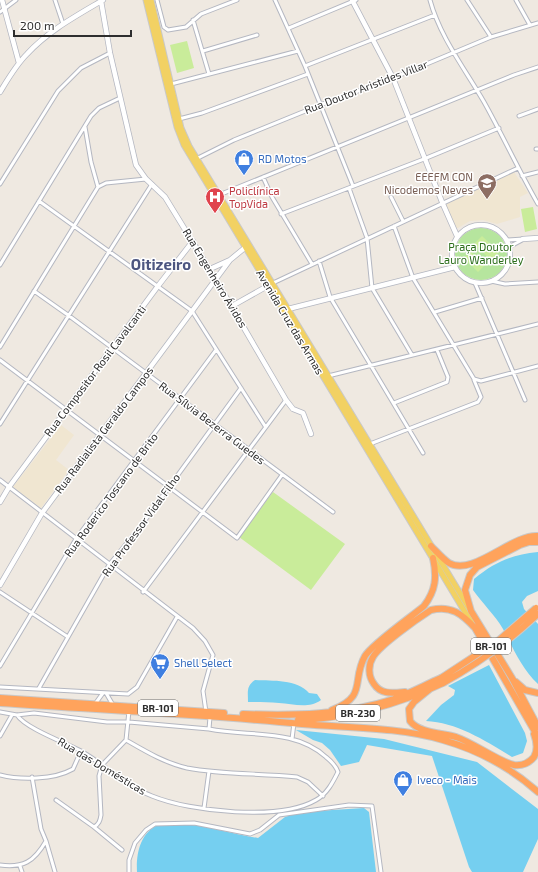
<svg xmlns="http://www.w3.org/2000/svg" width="538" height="872" font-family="'Exo 2',sans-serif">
<rect width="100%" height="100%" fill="#efe9e1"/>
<path fill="#f0e6d1" d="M514 172 528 193 520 197V217L497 224 483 220 470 221 458 228H456L446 205 447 203Z
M61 425 74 435 56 460 69 470 41 508 13 487Z"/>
<path fill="#b6e59e" d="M455 254a26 26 0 1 1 52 0a26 26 0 1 1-52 0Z"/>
<path fill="#c9ec9a" d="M187 41 194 68 177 73 170 45Z
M533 207 537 229 525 232 521 209Z
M482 236 499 252 491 260 474 244Z
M471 252 485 265 478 272 464 258Z
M273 492 345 544 311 590 239 537Z"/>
<path fill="#75cff0" d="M538 552V591L527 596 522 602 524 609 538 624V684C522 669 513 648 503 629 495 615 482 603 473 590L474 579C495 562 511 555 538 552Z
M489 665 525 733 527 741 523 753 512 757C486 741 456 722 426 721L441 705 454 695 455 690 448 686Z
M255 680C273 681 297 679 309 693L317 694 321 700C309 709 293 704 279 703 269 702 258 702 248 702 248 692 246 686 255 680Z
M296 730 384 739 477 762 538 809V839L523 872H472L469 867 432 756 367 745 359 762 341 766 330 750 322 743 313 740Z
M364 808 369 812 376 872H137C136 854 140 833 158 825 176 817 236 835 258 838L285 817 301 812Z"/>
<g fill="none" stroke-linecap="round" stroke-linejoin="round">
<defs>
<path id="street" d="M55 0 63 24
M157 0 164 27 168 30 186 27 201 14 237 0
M275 0 305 66 353 186
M430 0C440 37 465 69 484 102 503 136 519 171 538 204
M467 0 491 37
M516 0 530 25
M0 12 16 0
M193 20 209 74
M289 28 356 0
M203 51 257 35
M305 66 435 15
M171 84 298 51
M519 116 538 109
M179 119 202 113 308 74
M85 127 91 162 98 187
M536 149H538
M196 159 234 140 320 105 393 78 491 37 538 23
M522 176 538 172
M263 177 272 197 312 264
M0 184 58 91 81 68 110 53
M349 188 367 238 372 288 412 355
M219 195 514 75 538 67
M391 197 403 221
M39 201 192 311 265 426
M281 214 424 159 499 128
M394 226 413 278 474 379 481 381 538 366
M507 240 523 239
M509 247 522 240
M319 261 330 297 423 453
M0 265 91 116 99 108 120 98
M491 281 505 284 538 282
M273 283 518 168
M475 283 525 400
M34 291 68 315 333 512
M435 312 482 298
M0 347 98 187 106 183 146 179
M0 360 237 538 282 475
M328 376 538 324
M394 403 447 382 448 377 437 350
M0 424 152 184
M370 444 478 402 481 397 474 380
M0 480 193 628 205 641 213 655 203 691 206 712
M0 592 68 637
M143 592 286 400
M0 666 76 539 216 350
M0 687 128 694 137 687 177 617
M39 688 109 565 140 527 241 388
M106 693 113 705
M95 704 103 693
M0 712 17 715 34 713 107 722H129L209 729C249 737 294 728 326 757 331 761 336 766 338 772 333 782 327 794 316 800 280 821 191 812 152 796 126 786 105 765 81 751 66 743 25 728 17 715
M209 729 210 717
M0 736 12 715
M292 739 294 723
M126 740C145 751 165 763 187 768 224 775 260 773 297 777L308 782 323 796
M102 765 126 740 129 711
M0 775C20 780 54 780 73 769L81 751
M56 800 94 827C99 824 100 821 101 815L99 776 102 765
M204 808 209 771
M94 827 122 850
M46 841 55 872
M0 865C23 868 34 862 46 841L41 829 32 777
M20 866 22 872
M129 872V860L135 843 146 830 155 824 194 823 250 834 260 830 279 815 349 805 372 806 381 872"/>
<path id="secondary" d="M2 0 19 63
M352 0 393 78 442 202 457 236
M101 1 110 53 136 165 146 179 165 197 216 280 286 400 293 409 303 413 311 434
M0 92C8 79 16 65 27 54 48 31 76 16 103 0
M452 254a29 29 0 1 1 58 0a29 29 0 1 1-58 0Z
M523 239 538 238
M210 269 230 260
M232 306 271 284
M288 309 455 267
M0 502 9 487 158 286 193 241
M0 585 42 513 230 260 247 246"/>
<path id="primary" d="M146 0 177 127 184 145 471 622
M151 0 181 128 189 146 469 608"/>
<path id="highway" d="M538 542H529L520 545 477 567 470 575 465 590 471 611 512 678 538 727
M431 546C437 552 443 559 449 563 473 577 512 534 538 536
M516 682 525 690 538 693
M430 689 414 702 409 709 410 721C419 733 442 733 456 737 474 743 499 762 514 765 522 766 529 763 534 757 538 750 537 742 534 734
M405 692C393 693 381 695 374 684 368 676 368 665 373 657 380 645 417 619 431 610 451 605 462 614 475 628L538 737
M0 698 224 713
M0 703C101 710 202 714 302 724 349 728 398 727 443 740 478 750 511 768 538 792
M332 710C368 696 351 681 365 656 372 644 411 617 424 606 436 590 437 577 433 558
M243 714C294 716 345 715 394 699 410 693 425 685 441 678
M298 720C349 718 397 705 443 683"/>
</defs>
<use href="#street" stroke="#b4b7c1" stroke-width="5"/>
<use href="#secondary" stroke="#b4b7c1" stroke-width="6"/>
<use href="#primary" stroke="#c9c9c9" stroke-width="7"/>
<use href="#highway" stroke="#c9c9c9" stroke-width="8"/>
<use href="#street" stroke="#fff" stroke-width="3"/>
<use href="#secondary" stroke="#fff" stroke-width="4.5"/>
<use href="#primary" stroke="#f2d163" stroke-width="5"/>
<use href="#highway" stroke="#ffa35c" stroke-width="6"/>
<defs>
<path id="highway-bridge" d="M441 678 499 640 536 608
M443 683C478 664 509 641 538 614"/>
</defs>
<use href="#highway-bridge" stroke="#c9c9c9" stroke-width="8" stroke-linecap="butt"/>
<use href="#highway-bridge" stroke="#ffa35c" stroke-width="6"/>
</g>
<defs>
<symbol id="shop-pin" viewBox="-11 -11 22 30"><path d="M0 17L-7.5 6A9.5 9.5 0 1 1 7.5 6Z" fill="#3f7fe0" stroke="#fff"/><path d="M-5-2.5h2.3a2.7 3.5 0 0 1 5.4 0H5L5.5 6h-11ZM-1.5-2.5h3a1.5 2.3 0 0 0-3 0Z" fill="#fff"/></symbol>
<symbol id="school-pin" viewBox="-11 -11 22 30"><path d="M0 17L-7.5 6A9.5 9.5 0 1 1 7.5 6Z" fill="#8d6e63" stroke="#fff"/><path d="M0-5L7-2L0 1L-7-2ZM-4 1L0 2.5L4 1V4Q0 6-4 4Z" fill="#fff"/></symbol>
<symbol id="hospital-pin" viewBox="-11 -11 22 30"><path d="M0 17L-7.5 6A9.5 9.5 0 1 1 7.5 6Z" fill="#e0444e" stroke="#fff"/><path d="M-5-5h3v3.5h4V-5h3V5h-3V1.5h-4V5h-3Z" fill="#fff"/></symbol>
<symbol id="supermarket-pin" viewBox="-11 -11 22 30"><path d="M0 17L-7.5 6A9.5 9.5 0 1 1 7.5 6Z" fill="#3f7fe0" stroke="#fff"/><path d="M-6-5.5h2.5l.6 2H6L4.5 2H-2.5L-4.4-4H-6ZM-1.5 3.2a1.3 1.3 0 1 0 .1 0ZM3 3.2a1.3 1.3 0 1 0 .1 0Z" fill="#fff"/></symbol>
</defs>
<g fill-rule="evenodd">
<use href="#shop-pin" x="233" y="148" width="22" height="30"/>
<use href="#school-pin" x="476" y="172" width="22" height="30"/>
<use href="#hospital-pin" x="204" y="186" width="22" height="30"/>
<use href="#supermarket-pin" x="149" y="652" width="22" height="30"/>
<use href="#shop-pin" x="392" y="769" width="22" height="30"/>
</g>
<g text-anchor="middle" stroke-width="3" stroke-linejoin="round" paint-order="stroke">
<g fill="#fff" stroke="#6d6d6d" stroke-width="1">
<rect x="471" y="638" width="40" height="16" rx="3"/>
<rect x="138" y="700" width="40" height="16" rx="3"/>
<rect x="336" y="705" width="44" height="16" rx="3"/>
</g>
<g font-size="10" font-weight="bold" fill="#2e2e2e">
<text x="491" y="650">BR-101</text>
<text x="158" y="712">BR-101</text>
<text x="358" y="717">BR-230</text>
</g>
<g font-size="11" fill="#2e2e2e" stroke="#fff">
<text transform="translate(366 87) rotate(-21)" y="4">Rua Doutor Aristides Villar</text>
<text transform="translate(215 278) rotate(59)" y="4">Rua Engenheiro Ávidos</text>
<text transform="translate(290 322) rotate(59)" y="4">Avenida Cruz das Armas</text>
<text transform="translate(95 371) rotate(-53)" y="4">Rua Compositor Rosil Cavalcanti</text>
<text transform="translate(212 423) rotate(37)" y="4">Rua Sílvia Bezerra Guedes</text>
<text transform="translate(104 430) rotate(-53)" y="4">Rua Radialista Geraldo Campos</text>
<text transform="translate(111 495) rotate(-54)" y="4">Rua Roderico Toscano de Brito</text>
<text transform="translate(141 525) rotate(-54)" y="4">Rua Professor Vidal Filho</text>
<text transform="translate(102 766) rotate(31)" y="4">Rua das Domésticas</text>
</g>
<g font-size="11" fill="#366cbe" stroke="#fff" text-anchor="start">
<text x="258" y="163">RD Motos</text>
<text x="174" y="667">Shell Select</text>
<text x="417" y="784">Iveco - Mais</text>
</g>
<g font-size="11" fill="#785e54" stroke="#fff" text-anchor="end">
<text x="473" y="181">EEEFM CON<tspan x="473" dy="13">Nicodemos Neves</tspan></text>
</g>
<g font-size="11" fill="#be3a42" stroke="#fff" text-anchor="start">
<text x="229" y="195">Policlínica<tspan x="229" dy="13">TopVida</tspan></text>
</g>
<g font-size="11" fill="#2c6e1b" stroke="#fff">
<text x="481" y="251">Praça Doutor<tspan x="481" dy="13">Lauro Wanderley</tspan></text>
</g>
<g font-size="15" font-weight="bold" fill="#4d5680" stroke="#fff">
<text x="161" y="270">Oitizeiro</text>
</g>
</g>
<path d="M14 30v6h117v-6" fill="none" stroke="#2e2e2e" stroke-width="2"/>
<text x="20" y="30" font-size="12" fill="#2e2e2e" stroke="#ffffff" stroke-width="3" paint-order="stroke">200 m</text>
</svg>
